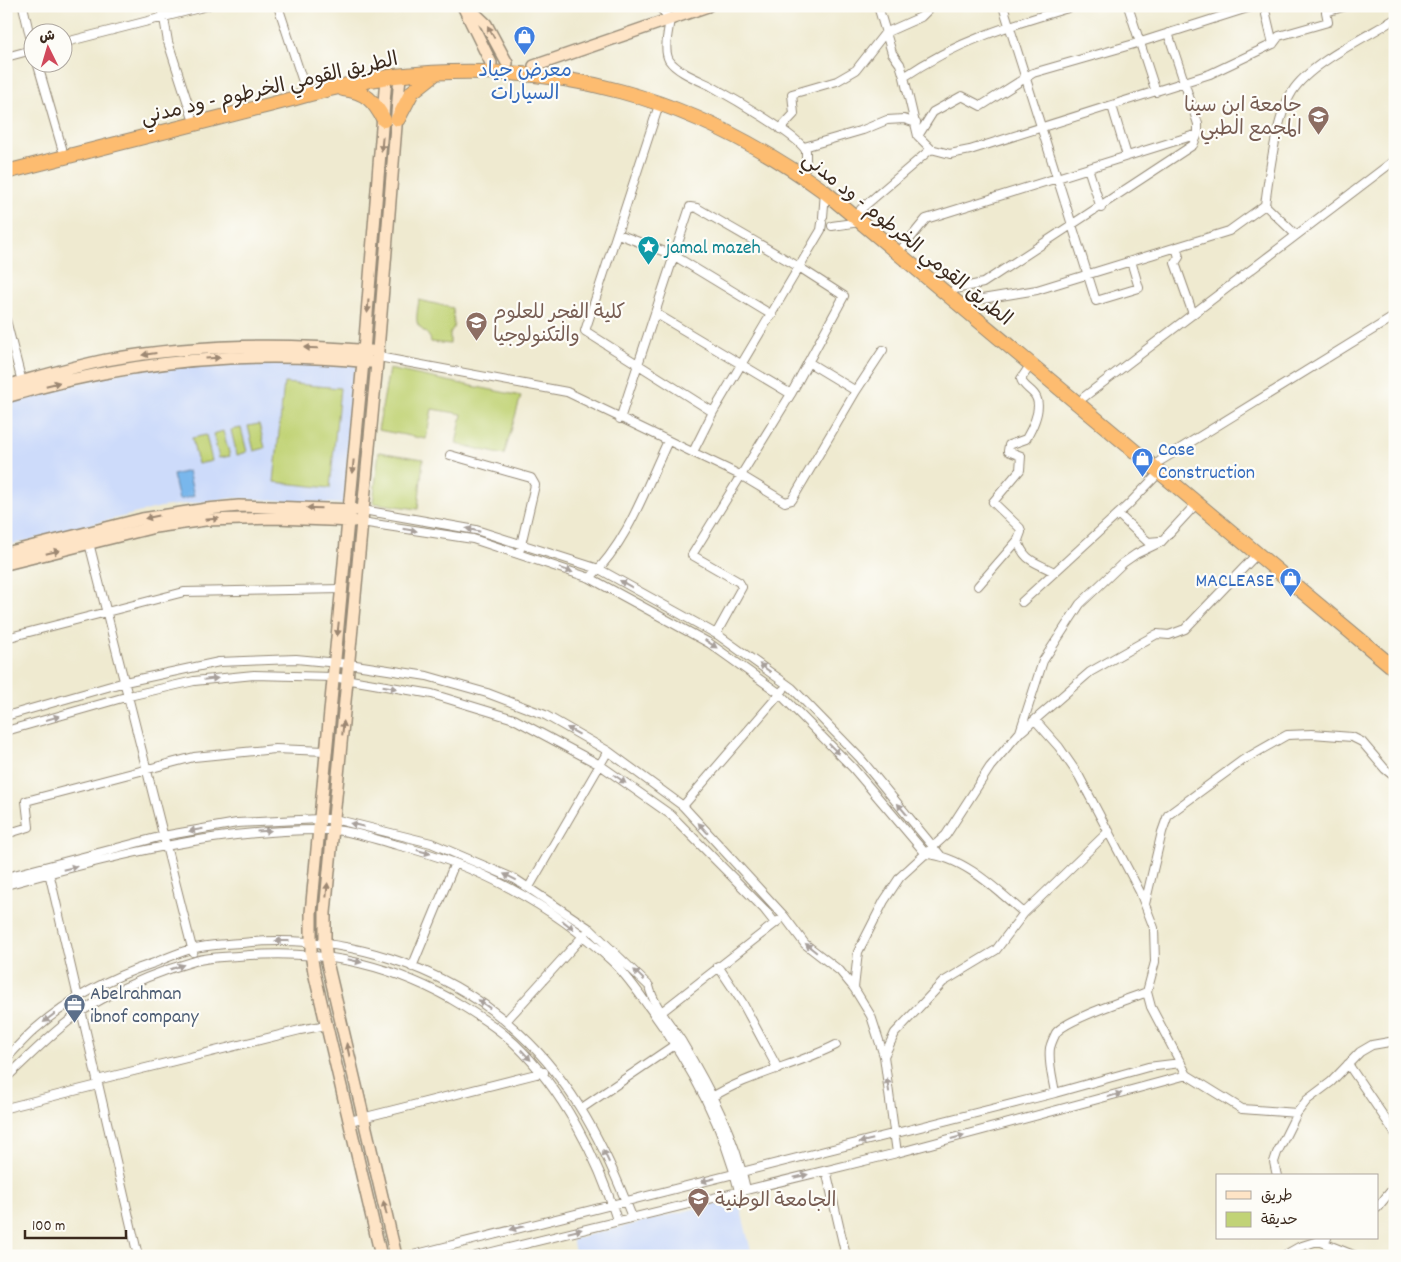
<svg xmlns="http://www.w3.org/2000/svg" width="1401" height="1262" font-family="Dekko,'Playpen Sans Arabic',sans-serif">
<rect width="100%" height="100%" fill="#fdfcf7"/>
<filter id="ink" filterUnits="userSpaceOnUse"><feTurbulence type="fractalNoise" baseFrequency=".02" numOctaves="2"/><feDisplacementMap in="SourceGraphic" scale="10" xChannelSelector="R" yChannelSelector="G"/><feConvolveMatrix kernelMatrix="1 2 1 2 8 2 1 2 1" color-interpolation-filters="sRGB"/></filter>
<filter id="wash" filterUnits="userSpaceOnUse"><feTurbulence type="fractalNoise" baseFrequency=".0096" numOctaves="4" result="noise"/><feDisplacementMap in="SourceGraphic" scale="20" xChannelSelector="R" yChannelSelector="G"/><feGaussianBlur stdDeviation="1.12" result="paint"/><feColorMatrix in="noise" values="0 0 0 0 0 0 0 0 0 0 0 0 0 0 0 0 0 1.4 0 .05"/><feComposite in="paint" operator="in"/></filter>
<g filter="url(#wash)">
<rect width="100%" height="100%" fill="#efead0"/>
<path fill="#cddbfa" d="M210 360 356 365 345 504 235 498 209 501 161 507 6 546V401L135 369Z
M738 1198 751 1251 733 1256H576L572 1239Z"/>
<path fill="#c1d376" stroke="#7e7e4a" d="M419 300 453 308 454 327 450 333V344L431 342C430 332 419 331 417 322 416 316 418 307 419 300Z
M389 369 521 396 504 455 456 444 462 414 432 409 426 439 378 430Z
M284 383 340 388 330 488 274 482Z
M259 424 265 448 254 451 248 426Z
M241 428 247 452 237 455 231 430Z
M223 431 230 456 219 458 213 434Z
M206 435 212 461 198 464 192 438Z
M379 452 423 459 418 509 373 503Z"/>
<path fill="#79b7ec" stroke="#5a7085" d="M188 471 194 496 179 500 173 475Z"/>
</g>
<g filter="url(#ink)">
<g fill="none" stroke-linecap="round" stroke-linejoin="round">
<defs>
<path id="street" d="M23 6 32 45
M162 6 168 42 192 116
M278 6 305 88
M658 6 670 18C669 30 663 49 669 60 677 72 699 80 711 86 729 96 799 136 806 151V167
M878 6 892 53 900 64 904 77 918 136 931 149
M1003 6 1096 301 1139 288 1131 261
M1128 6 1156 92
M1264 6 1273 44
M62 43 207 6
M6 57 32 50
M37 62 62 148
M904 77C958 40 1014 24 1075 6
M660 102 585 331 713 412
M1112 106 1127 156
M780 129 794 114 792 94 837 81 856 70 885 33 921 17 932 6
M918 136 933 112 962 96 981 106 1033 73 1141 42 1254 6
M804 147 863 130 887 120 904 119 916 123
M1088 168 1101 208
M861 209 931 149 950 154 970 150 1210 74 1273 44 1279 36 1328 22 1326 12 1346 6
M823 217 825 192
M832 226 860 222
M618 234 673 255 772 315
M1296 235 1265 205C1269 175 1276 117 1292 92 1309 64 1366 37 1395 19
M904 246 926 219 1198 134
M1176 247 1179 257 1175 263 1193 314
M955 289 983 283 1193 145 1198 134V124L1168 33
M970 301 1037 290 1229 231 1265 205
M655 313 791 394
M6 320 23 386
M377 352 384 358 567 392 742 476 785 502 792 500 856 391 883 350
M808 362 856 391
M1084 397 1395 160
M620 419 690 207 697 208 799 267 844 296 791 394 692 555 739 582 742 587 716 634
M693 452 713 412 821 230 822 223
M450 455 531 478 535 485 520 549
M1160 461 1395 316
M363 510 476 530 599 569 718 635 792 688 860 758 940 855
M1118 514 1148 542 1160 541
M361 522 473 539 590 578 709 643 779 693 853 768 926 854C963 856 997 890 1024 913
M88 539 193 952
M1018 540C1023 561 1036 562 1054 572
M590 578C629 540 645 489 668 441
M978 586 1018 540 1021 532 1020 528 993 502 1020 470 1021 456 1008 451 1009 445 1026 439C1033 427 1044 406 1034 394 1029 388 1023 386 1021 379L1031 364
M1022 602 1128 505 1160 472
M6 638 184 592 343 589
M6 716 125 682 219 662 296 659 349 664 427 676 487 693 545 715 608 751 683 806 784 916 805 944 840 971 854 988 871 1016 884 1056 897 1153
M1035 720 1059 747 1079 776 1140 892 1154 928 1155 962 1147 992 1151 1007 1187 1075 1242 1109 1297 1113
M6 731 129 696 194 681 254 675 333 677 432 694 514 719 600 765 671 815 764 909 775 923
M1022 731 1090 672 1157 634 1169 635 1185 629 1257 554
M683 806 783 690
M6 834 29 827 26 801 194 757 275 749 326 751
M48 868 138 1256
M6 877 163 836 237 823 320 819H334L431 843 515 879 590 929 649 986C654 1007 670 1023 682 1042 709 1087 735 1137 746 1189
M6 885C112 856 219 828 330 830 351 830 376 840 397 845 476 864 552 905 612 961 626 974 638 992 649 1007 690 1063 723 1123 739 1191
M529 887 608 751
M1145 904 1162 832 1168 815 1243 760 1287 735 1312 734 1352 737 1362 742 1385 769 1395 777
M718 966 742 1002 778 1069
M412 967 455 863
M854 988 858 952 884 901 900 877 946 835 990 767 1020 732 1043 661 1080 604 1123 563 1136 554 1161 542 1197 503
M659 1014 778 921
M506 1021 585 934
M884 1056 895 1033 943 982 996 950 1024 913 1109 831
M6 1059C15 1049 24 1039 34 1030 68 1000 111 977 154 963 166 958 178 953 191 949 207 945 225 944 242 943 342 933 445 964 519 1033 574 1083 606 1149 632 1217
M1348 1064 1395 1133
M6 1078C36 1050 65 1019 102 999 131 983 163 970 195 961 209 957 224 957 238 956 316 949 382 961 451 999 473 1012 496 1026 515 1044 562 1089 598 1158 617 1220
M97 1080 300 1030 327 1025
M1055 1093C1053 1079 1048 1063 1050 1048 1051 1044 1054 1037 1056 1033 1066 1019 1129 999 1147 992
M709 1099C748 1074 795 1066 836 1045
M6 1108 98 1085
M582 1108 679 1042
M350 1121 544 1072
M826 1170 846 1256
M1277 1176 1274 1162 1277 1153 1297 1113 1307 1100 1331 1082 1360 1052 1372 1045 1395 1041
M1377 1208 1395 1186
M1318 1241 1356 1256
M409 1256 1055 1093 1148 1067 1181 1063
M476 1256 897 1153 1187 1075
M1283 1256 1299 1247 1327 1238"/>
<path id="secondary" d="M463 6 491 63
M467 6 486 24 507 63
M534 66 708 6
M6 386C39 377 72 367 106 360 193 344 282 343 371 351
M6 397C125 361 247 349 370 362
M6 553 142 519 207 509 239 506 356 510
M6 564 155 527 205 520 276 518 354 521
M381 1256 314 972 311 954V913L364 351 386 78
M396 1256 327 962 325 943V913L377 363 400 76"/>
<path id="highway" d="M343 89C365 91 374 101 384 120
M398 119 412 92 436 73
M6 172C91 150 176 128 261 107 305 96 350 82 395 76 557 58 694 97 825 192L1395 669"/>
</defs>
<use href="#street" stroke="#958a77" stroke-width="10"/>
<use href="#secondary" stroke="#958a77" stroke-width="14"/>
<use href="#highway" stroke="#958a77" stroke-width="16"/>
<use href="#street" stroke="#fff" stroke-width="8"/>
<use href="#secondary" stroke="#fee4c6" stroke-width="11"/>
<use href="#highway" stroke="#fdbc70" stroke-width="14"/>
</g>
<defs><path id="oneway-solid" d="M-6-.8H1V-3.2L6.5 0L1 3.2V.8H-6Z" transform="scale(1.25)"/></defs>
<g fill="#9c8772">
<use href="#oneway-solid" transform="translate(491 32) rotate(-119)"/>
<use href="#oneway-solid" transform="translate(382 144) rotate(95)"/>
<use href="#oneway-solid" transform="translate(368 306) rotate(94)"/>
<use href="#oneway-solid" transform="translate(311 348) rotate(-178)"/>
<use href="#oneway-solid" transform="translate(149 354) rotate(172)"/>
<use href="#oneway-solid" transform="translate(213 358) rotate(-4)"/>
<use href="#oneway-solid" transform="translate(53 384) rotate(-14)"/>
<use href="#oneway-solid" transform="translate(353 467) rotate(95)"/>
<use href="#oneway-solid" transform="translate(314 508) rotate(-179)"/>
<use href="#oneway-solid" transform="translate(152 517) rotate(168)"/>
<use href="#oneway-solid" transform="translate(212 519) rotate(-5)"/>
<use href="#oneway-solid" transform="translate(53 552) rotate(-14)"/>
<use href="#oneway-solid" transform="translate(338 629) rotate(96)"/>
<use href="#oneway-solid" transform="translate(343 728) rotate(-84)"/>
<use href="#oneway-solid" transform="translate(327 890) rotate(-85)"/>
<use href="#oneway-solid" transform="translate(348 1050) rotate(-103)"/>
<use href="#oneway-solid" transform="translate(385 1208) rotate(-103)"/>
</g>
<g fill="#a79f9a">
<use href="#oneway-solid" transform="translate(410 530) rotate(9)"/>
<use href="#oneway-solid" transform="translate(473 530) rotate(-167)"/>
<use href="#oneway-solid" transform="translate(566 570) rotate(19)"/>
<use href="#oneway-solid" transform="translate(626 584) rotate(-151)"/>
<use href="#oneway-solid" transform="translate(711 644) rotate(33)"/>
<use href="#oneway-solid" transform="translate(765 668) rotate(-144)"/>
<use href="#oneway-solid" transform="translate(211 679) rotate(-6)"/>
<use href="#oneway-solid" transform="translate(390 687) rotate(10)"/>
<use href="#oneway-solid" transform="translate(53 718) rotate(-16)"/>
<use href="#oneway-solid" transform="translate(573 731) rotate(-151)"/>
<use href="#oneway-solid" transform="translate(834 749) rotate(45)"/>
<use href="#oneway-solid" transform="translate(620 779) rotate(35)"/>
<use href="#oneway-solid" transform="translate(902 809) rotate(-130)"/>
<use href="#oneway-solid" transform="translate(357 825) rotate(-166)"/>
<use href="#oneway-solid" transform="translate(703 828) rotate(-132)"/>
<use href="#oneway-solid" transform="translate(196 830) rotate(170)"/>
<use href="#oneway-solid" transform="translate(264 831) rotate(-4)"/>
<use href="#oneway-solid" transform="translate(424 852) rotate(15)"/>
<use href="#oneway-solid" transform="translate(70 868) rotate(-13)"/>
<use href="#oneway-solid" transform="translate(510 877) rotate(-154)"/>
<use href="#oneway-solid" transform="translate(568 925) rotate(38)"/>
<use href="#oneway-solid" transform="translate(282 941) rotate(180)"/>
<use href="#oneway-solid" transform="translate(811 948) rotate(-141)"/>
<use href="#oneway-solid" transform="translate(355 961) rotate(13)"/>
<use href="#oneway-solid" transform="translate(177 967) rotate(-19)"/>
<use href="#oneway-solid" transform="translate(639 975) rotate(-136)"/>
<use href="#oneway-solid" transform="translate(484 1004) rotate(-144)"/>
<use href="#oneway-solid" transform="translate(49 1018) rotate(142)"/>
<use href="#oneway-solid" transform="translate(526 1055) rotate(47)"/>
<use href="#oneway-solid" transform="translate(888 1085) rotate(-99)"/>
<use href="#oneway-solid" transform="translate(1115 1095) rotate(-16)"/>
<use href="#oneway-solid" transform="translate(958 1137) rotate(-15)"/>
<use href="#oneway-solid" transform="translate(866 1141) rotate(166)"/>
<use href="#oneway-solid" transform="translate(606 1156) rotate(-115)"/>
<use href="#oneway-solid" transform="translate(801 1176) rotate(-13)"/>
<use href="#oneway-solid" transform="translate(708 1180) rotate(166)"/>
<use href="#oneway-solid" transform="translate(517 1228) rotate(166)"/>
<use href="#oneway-solid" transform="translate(575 1231) rotate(-14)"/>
</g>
</g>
<defs>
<symbol id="shop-pin" viewBox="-11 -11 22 30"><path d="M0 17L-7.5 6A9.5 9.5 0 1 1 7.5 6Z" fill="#3f7fe0" stroke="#fdfcf7"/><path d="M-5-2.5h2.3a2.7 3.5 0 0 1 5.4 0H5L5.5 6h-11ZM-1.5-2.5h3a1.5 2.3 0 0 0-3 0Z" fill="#fff"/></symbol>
<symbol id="university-pin" viewBox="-11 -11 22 30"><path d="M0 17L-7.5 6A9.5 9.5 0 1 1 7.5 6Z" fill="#8d6e63" stroke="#fdfcf7"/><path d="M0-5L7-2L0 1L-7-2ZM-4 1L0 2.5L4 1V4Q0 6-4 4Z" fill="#fff"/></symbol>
<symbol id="sight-pin" viewBox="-11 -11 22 30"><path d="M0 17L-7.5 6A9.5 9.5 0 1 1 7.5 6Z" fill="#0f9aa8" stroke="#fdfcf7"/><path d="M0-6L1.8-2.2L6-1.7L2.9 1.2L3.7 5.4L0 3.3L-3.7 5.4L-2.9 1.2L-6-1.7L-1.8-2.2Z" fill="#fff"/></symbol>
<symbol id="office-pin" viewBox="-11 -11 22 30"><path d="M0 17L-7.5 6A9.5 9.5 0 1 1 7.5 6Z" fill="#5c6f8a" stroke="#fdfcf7"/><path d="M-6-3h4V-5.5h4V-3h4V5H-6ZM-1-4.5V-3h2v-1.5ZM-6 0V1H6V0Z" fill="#fff"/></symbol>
</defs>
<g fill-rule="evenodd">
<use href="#shop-pin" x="512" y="24" width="25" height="34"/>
<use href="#university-pin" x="1306" y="104" width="25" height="34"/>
<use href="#sight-pin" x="636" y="234" width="25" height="34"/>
<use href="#university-pin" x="464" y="310" width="25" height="34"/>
<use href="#shop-pin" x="1130" y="446" width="25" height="34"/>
<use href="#shop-pin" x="1278" y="566" width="25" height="34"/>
<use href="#office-pin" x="62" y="992" width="25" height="34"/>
<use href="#university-pin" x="686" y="1186" width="25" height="34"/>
</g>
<g text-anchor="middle" stroke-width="4.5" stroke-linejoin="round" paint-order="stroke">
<g font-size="20" fill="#366cbe" stroke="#fdfcf7">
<text x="525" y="76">معرض جياد<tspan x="525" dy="23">السيارات</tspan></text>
<text x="1158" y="455" text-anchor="start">Case<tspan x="1158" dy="23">Construction</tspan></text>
<text x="1274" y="586" text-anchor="end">MACLEASE</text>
</g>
<g font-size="20" fill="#3b2a1e" stroke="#fdfcf7">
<text transform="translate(269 87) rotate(-13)" y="7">الطريق القومي الخرطوم - ود مدني</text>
<text transform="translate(908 238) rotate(39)" y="7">الطريق القومي الخرطوم - ود مدني</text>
</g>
<g font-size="20" fill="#785e54" stroke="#fdfcf7" text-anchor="start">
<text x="1302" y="111" text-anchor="end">جامعة ابن سينا<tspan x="1302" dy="23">المجمع الطبي</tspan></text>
<text x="493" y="318">كلية الفجر للعلوم<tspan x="493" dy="23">والتكنولوجيا</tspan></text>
<text x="715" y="1206">الجامعة الوطنية</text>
</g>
<g font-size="20" fill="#0d838f" stroke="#fdfcf7" text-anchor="start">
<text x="665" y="253">jamal mazeh</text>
</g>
<g font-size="20" fill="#4e5e75" stroke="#fdfcf7" text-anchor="start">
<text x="90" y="999">Abelrahman<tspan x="90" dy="23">ibnof company</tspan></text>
</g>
</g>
<rect width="1401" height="1262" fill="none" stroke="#fdfcf7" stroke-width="25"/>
<rect x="1216" y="1174" width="162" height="65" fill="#fdfcf7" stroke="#afa8a0"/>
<rect x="1226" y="1191" width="25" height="8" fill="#fee4c6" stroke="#afa8a0"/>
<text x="1261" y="1200" font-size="15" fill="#3b2a1e">طريق</text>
<rect x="1226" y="1212" width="25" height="15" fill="#c1d376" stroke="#afa8a0"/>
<text x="1261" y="1224" font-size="15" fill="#3b2a1e">حديقة</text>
<g transform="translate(48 48) rotate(355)"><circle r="24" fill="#fdfcf7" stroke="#afa8a0"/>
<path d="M0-4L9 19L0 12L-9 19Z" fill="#d1495b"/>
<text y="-8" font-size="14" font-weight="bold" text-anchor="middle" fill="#3b2a1e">ش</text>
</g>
<path d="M25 1230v8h101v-8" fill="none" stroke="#3b2a1e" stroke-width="2.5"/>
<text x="32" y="1230" font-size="15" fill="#3b2a1e" stroke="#fdfcf7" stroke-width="4" paint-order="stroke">100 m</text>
</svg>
